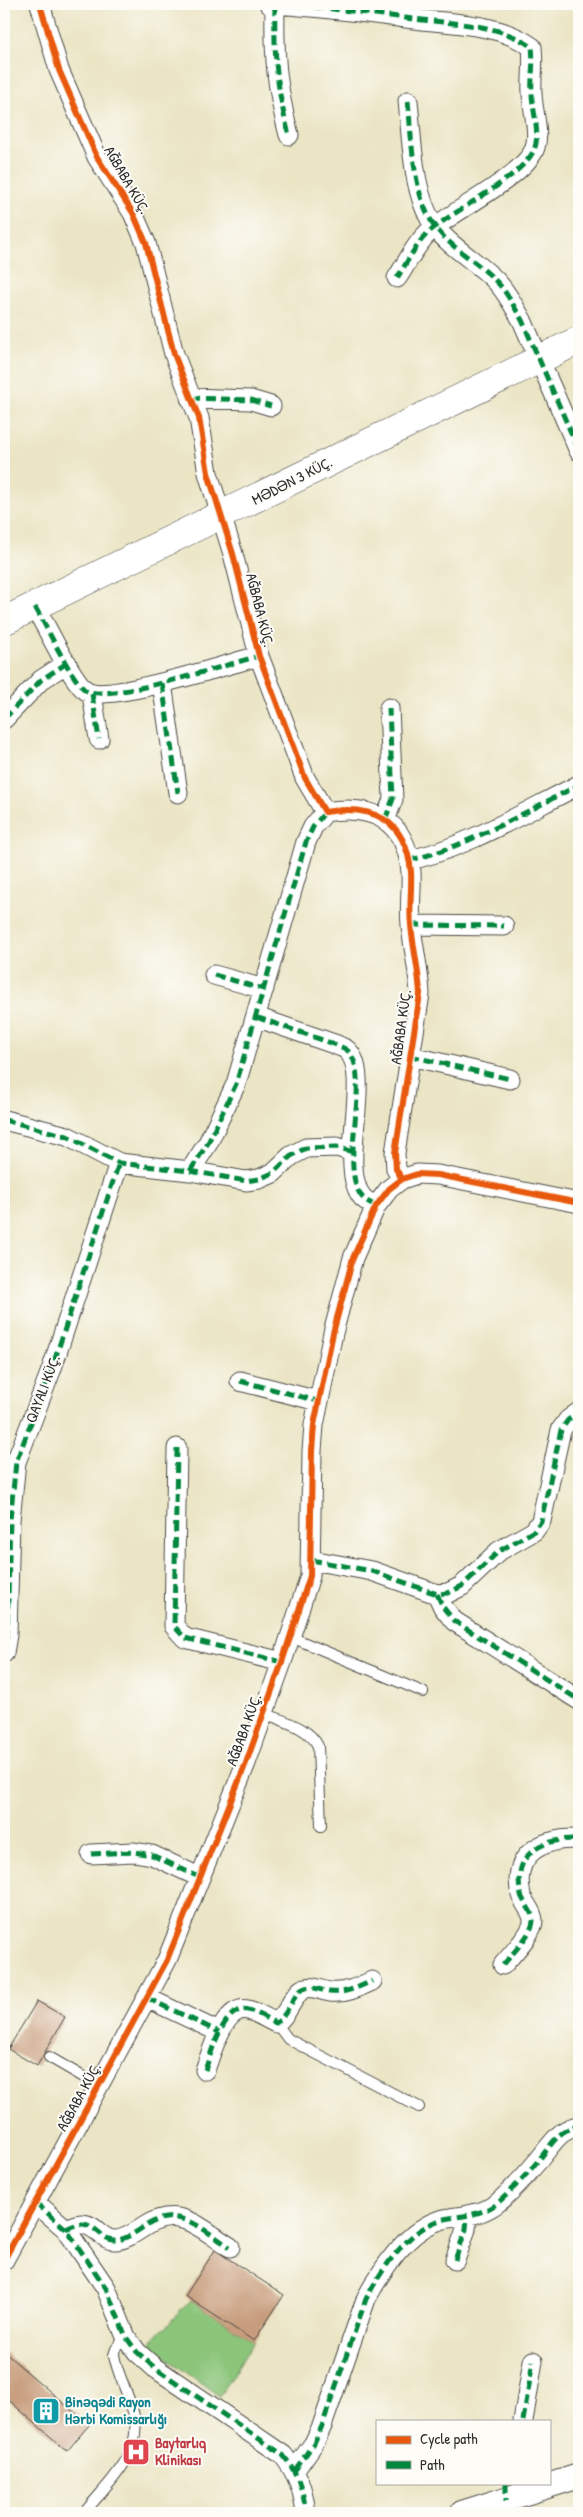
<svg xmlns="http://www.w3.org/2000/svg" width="583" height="2517" font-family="'Patrick Hand',sans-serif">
<rect width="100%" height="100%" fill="#fdfcf7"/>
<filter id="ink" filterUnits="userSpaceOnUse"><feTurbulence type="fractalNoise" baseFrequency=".02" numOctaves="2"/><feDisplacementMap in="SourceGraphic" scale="10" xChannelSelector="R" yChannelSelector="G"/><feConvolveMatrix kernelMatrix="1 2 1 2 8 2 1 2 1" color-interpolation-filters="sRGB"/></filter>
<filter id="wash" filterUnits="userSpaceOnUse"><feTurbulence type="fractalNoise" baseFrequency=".0096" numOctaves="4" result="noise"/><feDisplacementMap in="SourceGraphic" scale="20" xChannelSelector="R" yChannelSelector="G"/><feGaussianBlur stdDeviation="1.12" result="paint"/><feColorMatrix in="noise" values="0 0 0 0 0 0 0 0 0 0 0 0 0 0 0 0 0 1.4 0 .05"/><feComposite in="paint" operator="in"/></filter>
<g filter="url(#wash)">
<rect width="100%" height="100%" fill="#ebe5c5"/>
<path fill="#8bc57a" stroke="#5b7852" d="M191 2300 254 2341 219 2396 148 2345Z"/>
<g id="blocks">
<path fill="#c89d7d" d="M37 2001 65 2017 37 2066 8 2049Z
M215 2250 284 2295 254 2341 185 2296Z
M4 2352 89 2425 67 2451 4 2396Z"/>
</g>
</g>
<g filter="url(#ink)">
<use href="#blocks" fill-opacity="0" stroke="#484742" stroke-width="1"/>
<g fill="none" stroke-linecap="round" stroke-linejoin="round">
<defs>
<path id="service" d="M291 1637 423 1692
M264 1713C283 1721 309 1727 318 1746L321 1826
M276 2023 288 2039 419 2107
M49 2057 99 2086
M84 2513C104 2488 140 2457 135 2421 132 2399 118 2378 114 2355L116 2349 126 2337"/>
<path id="minor" d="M40 4 59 70 97 157 133 213 146 243 174 354 199 418 208 473 233 554 259 656 305 778 325 812C372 804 406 819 411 872 412 889 409 907 411 925 413 948 419 970 420 994L395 1153 396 1169 402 1179
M269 4C318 6 366 13 414 19 453 24 499 23 532 47 534 63 531 77 532 93 532 109 541 134 534 150 521 178 454 210 430 231 416 243 407 263 397 278
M275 4C274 55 276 86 289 135
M408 101C412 138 412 197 436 228 452 249 478 262 496 281 507 292 514 307 522 320L579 451
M190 398 251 400 271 406
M35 607C47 627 69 675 84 689 102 706 231 663 259 656
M162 683 178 793
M92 694 99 739
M4 719 41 680 67 663
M385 820 393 799 389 708
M409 860C464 849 528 810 579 785
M411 925 504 926
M214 975 264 989
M256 1017 337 1045C340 1047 345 1048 347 1050 374 1074 336 1169 363 1198 366 1201 372 1204 376 1206
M410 1056 510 1079
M4 1120 67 1136 119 1163 190 1171 246 1181 259 1179 273 1173 291 1156 306 1148 337 1147 353 1152
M190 1171 208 1143 236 1084 306 842 313 827 325 812
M240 1381 318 1401
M177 1448 174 1626 185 1638 282 1662
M311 1560 372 1571 437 1594 448 1593 462 1586 499 1551 534 1531 541 1521 561 1430 568 1420 579 1412
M437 1594 443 1607 454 1621 579 1700
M4 1653 7 1635 10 1520 16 1462 52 1368 119 1163
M91 1854 134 1852 152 1855 199 1877
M503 1965C511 1955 534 1932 533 1920 532 1910 524 1904 521 1895 511 1852 544 1838 579 1839
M147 1998 219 2032
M205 2070C211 2054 224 2004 248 2010 257 2012 267 2019 276 2023 289 2013 290 2001 300 1991 308 1983 321 1991 330 1992 345 1994 359 1987 372 1981
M36 2203 66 2229 106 2288 126 2337 137 2352 155 2368 283 2455C298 2474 303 2489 306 2513
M66 2229C70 2227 76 2224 81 2224 95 2223 102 2241 115 2240 126 2240 137 2231 147 2225 180 2205 201 2229 230 2247
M4 2260 167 1960 246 1763 282 1662 310 1576 312 1451 314 1425 333 1333 353 1258 376 1206 389 1189 402 1179 417 1174 438 1175 579 1203
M455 2260 466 2229 467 2217
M523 2421 533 2361
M295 2470 314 2443 322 2426 366 2299C382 2269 409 2227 444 2219 465 2215 483 2216 501 2200 513 2189 526 2175 537 2162 545 2153 553 2140 562 2133 568 2129 572 2127 579 2126"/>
<path id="tertiary" d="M462 2513 579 2476"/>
<path id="secondary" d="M4 621 579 340"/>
</defs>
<use href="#service" stroke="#484742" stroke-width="12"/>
<use href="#minor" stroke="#484742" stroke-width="21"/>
<use href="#tertiary" stroke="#484742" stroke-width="26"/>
<use href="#secondary" stroke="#484742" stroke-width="29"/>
<use href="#service" stroke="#fff" stroke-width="10"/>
<use href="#minor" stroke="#fff" stroke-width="19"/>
<use href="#tertiary" stroke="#fff" stroke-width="24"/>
<use href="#secondary" stroke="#fff" stroke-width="28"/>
<path stroke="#00873e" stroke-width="5" stroke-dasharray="10 5" stroke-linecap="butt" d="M269 4C318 6 366 13 414 19 453 24 499 23 532 47 534 63 531 77 532 93 532 109 541 134 534 150 521 178 454 210 430 231 416 243 407 263 397 278
M275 4C274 55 276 86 289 135
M408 101C412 138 412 197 436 228 452 249 478 262 496 281 507 292 514 307 522 320L579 451
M190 398 251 400 271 406
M35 607C47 627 69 675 84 689 102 706 231 663 259 656
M162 683 178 793
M92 694 99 739
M4 719 41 680 67 663
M385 820 393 799 389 708
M409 860C464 849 528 810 579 785
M411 925 504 926
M214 975 264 989
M256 1017 337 1045C340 1047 345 1048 347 1050 374 1074 336 1169 363 1198 366 1201 372 1204 376 1206
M410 1056 510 1079
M4 1120 67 1136 119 1163 190 1171 246 1181 259 1179 273 1173 291 1156 306 1148 337 1147 353 1152
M190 1171 208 1143 236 1084 306 842 313 827 325 812
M240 1381 318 1401
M177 1448 174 1626 185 1638 282 1662
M311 1560 372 1571 437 1594 448 1593 462 1586 499 1551 534 1531 541 1521 561 1430 568 1420 579 1412
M437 1594 443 1607 454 1621 579 1700
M4 1653 7 1635 10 1520 16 1462 52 1368 119 1163
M91 1854 134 1852 152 1855 199 1877
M503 1965C511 1955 534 1932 533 1920 532 1910 524 1904 521 1895 511 1852 544 1838 579 1839
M147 1998 219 2032
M205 2070C211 2054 224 2004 248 2010 257 2012 267 2019 276 2023 289 2013 290 2001 300 1991 308 1983 321 1991 330 1992 345 1994 359 1987 372 1981
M36 2203 66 2229 106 2288 126 2337 137 2352 155 2368 283 2455C298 2474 303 2489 306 2513
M66 2229C70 2227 76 2224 81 2224 95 2223 102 2241 115 2240 126 2240 137 2231 147 2225 180 2205 201 2229 230 2247
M455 2260 466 2229 467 2217
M523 2421 533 2361
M295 2470 314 2443 322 2426 366 2299C382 2269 409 2227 444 2219 465 2215 483 2216 501 2200 513 2189 526 2175 537 2162 545 2153 553 2140 562 2133 568 2129 572 2127 579 2126
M506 2483V2501"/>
<defs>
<path id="cycleway" d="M40 4 59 70 97 157 133 213 146 243 174 354 199 418 208 473 233 554 259 656 305 778 325 812C372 804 406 819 411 872 412 889 409 907 411 925 413 948 419 970 420 994L395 1153 396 1169 402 1179
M4 2260 167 1960 246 1763 282 1662 310 1576 312 1451 314 1425 333 1333 353 1258 376 1206 389 1189 402 1179 417 1174 438 1175 579 1203"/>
</defs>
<use href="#cycleway" stroke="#fdfcf7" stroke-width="9"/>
<use href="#cycleway" stroke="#e8590c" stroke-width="6"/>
</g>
</g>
<defs>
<symbol id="building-square" viewBox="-11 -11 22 22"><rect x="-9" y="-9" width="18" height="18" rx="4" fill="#0f9aa8" stroke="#fdfcf7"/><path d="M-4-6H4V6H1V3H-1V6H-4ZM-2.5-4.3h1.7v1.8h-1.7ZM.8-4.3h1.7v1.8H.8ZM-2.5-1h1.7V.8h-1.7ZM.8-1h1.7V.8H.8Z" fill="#fff"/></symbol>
<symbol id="hospital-square" viewBox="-11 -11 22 22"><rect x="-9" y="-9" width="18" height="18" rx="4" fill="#e0444e" stroke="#fdfcf7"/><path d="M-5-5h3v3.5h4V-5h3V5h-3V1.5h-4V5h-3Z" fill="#fff"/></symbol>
</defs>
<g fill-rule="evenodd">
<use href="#building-square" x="30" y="2395" width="32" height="32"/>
<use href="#hospital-square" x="120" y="2436" width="32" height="32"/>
</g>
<g text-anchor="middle" stroke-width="4" stroke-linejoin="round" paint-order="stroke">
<g font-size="15" fill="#2b2b2b" stroke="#fdfcf7">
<text transform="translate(127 180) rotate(60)" y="5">AĞBABA KÜÇ.</text>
<text transform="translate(292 481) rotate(-27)" y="5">MƏDƏN 3 KÜÇ.</text>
<text transform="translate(260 610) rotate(76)" y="5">AĞBABA KÜÇ.</text>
<text transform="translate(401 1027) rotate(-82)" y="5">AĞBABA KÜÇ.</text>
<text transform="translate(43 1389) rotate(-69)" y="5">QAYALI KÜÇ.</text>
<text transform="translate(244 1730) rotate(-70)" y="5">AĞBABA KÜÇ.</text>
<text transform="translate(79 2097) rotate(-61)" y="5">AĞBABA KÜÇ.</text>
</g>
<g font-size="15" font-weight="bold" fill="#0d838f" stroke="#fdfcf7" text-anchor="start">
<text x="65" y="2407">Binəqədi Rayon<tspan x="65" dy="17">Hərbi Komissarlığı</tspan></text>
</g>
<g font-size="15" font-weight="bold" fill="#be3a42" stroke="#fdfcf7" text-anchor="start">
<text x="155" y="2448">Baytarlıq<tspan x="155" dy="17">Klinikası</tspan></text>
</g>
</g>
<rect width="583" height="2517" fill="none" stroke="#fdfcf7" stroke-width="20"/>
<rect x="376" y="2420" width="175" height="65" fill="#fdfcf7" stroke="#a9a8a5"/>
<rect x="386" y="2436" width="25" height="8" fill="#e8590c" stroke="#a9a8a5"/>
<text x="420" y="2444" font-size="15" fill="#2b2b2b">Cycle path</text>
<rect x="386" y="2461" width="25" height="8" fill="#00873e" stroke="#a9a8a5"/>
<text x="420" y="2470" font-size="15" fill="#2b2b2b">Path</text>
</svg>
